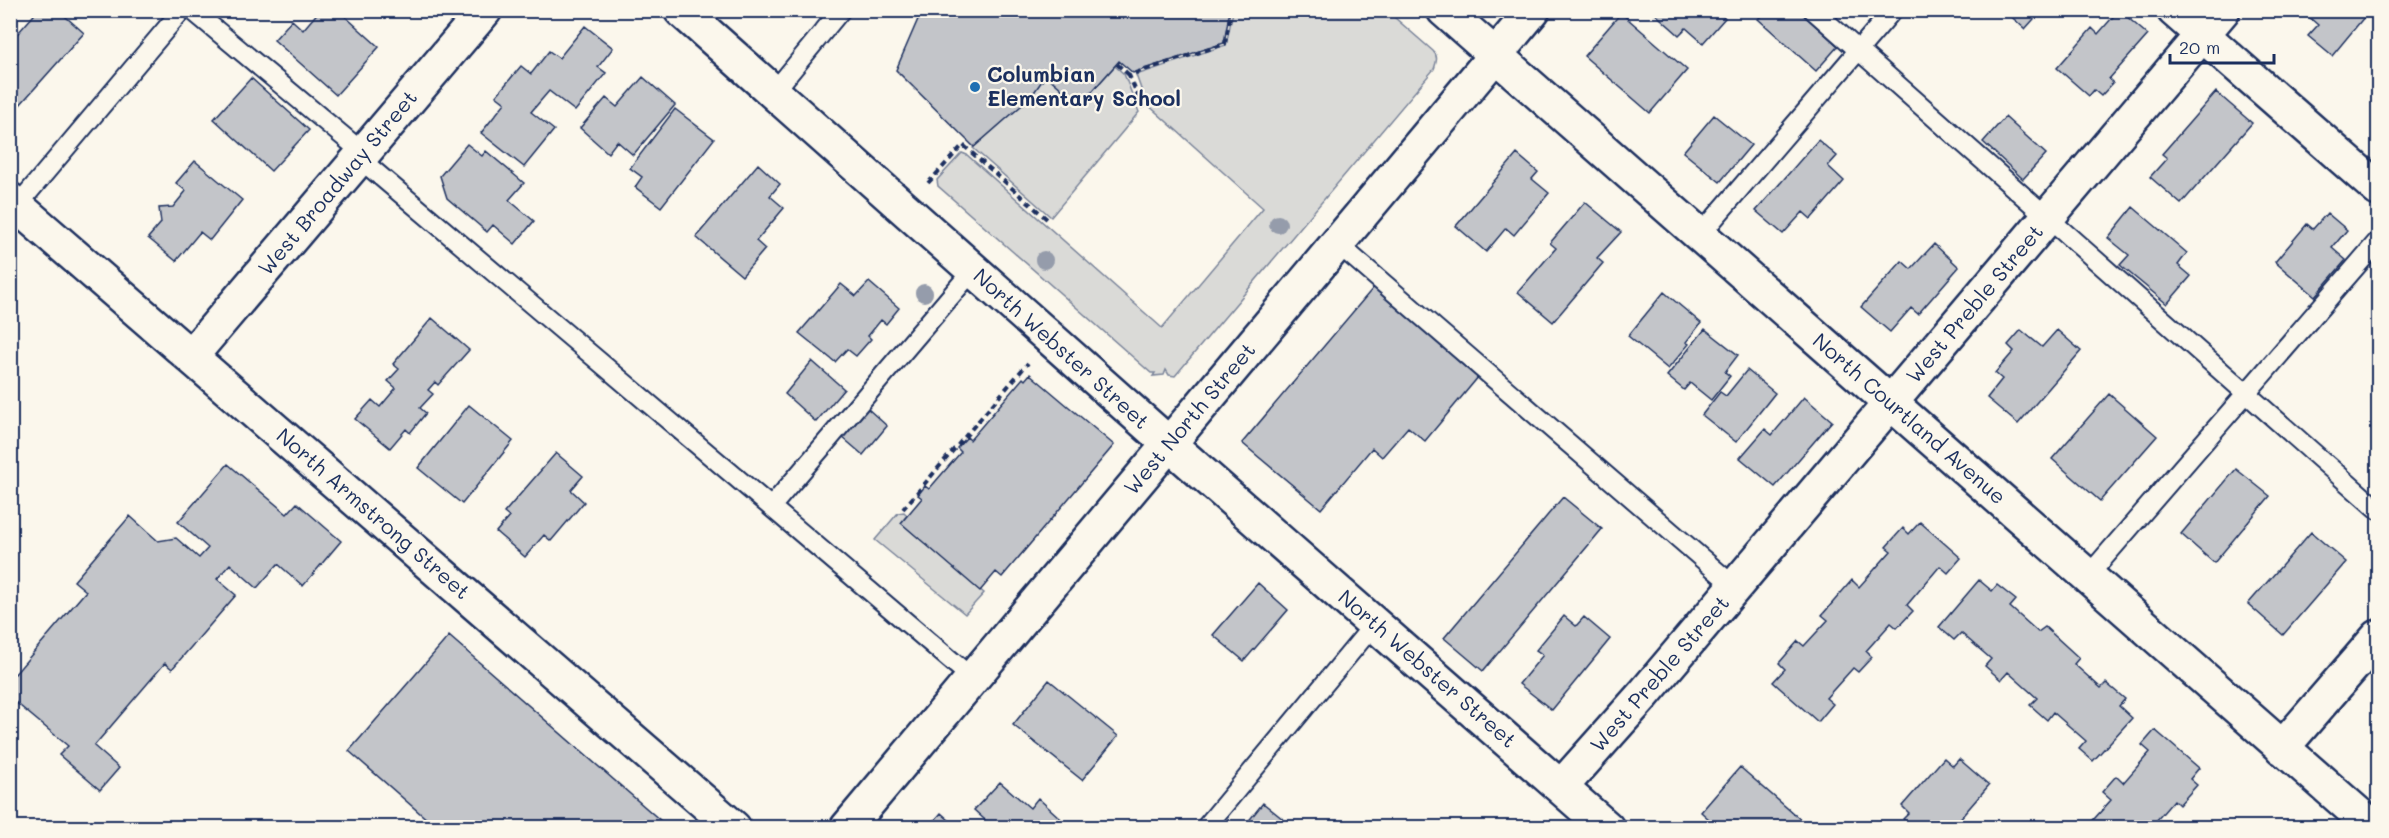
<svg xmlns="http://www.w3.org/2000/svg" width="2389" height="838" font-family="Mali,sans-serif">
<rect width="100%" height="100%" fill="#fbf7ec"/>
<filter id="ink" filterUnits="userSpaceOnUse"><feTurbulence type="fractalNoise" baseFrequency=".0167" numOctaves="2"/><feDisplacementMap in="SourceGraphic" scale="12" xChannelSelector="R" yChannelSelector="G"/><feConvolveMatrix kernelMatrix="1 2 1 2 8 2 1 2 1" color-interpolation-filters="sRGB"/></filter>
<g filter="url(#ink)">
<path fill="#dadad7" stroke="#7a849a" stroke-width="1.5" d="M1233 11H1387L1433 51C1439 57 1436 63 1434 69L1175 376 1169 375 1166 370 1164 375 1153 376 1155 373H1151L938 186 937 180 962 153 967 155 1162 328 1263 208 1146 103 1136 75 1226 45Z
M1115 66 1124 74 1139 112 1051 217 973 148 1030 98 1046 75 1080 105Z
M904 512 907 515 901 523 984 593 965 614 875 540 898 513Z"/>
<path fill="#c3c5c9" stroke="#1b2f5e" stroke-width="1.5" d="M30 10H58L84 33 10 116V42L34 15Z
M320 10H338L379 47 336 95 274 40 292 20 303 30Z
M922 10H1230L1224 43 1133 73 1119 61 1080 105 1046 75 1030 98 974 147 896 70Z
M1651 10H1717L1725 18 1703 43 1686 28 1679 35Z
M1758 10H1798L1838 46 1816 71 1758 19 1763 14Z
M2004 10H2042L2025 29Z
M2119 10 2148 35 2109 79 2113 83 2101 96 2094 90 2089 96 2057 68 2092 28 2098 34Z
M2317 10H2370L2332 56 2308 36 2318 25 2310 18Z
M1621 13 1687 70 1650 113 1584 56Z
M585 26 613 48 598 67 606 73 575 111 549 91 531 112 554 130 524 167 481 133 505 103 496 96 521 66 531 74 549 51 559 58Z
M643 77 675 105 633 155 617 141 608 153 580 128 606 98 617 107Z
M251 78 309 130 271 171 214 119Z
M2216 92 2252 123 2181 204 2150 177 2167 158 2162 154Z
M675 109 714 139 661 207 635 187 642 177 630 168Z
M1714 115 1751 145 1720 182 1683 152Z
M2005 117 2046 154 2023 179 1983 142Z
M1818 140 1837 156 1828 166 1844 181 1811 219 1803 212 1783 234 1756 211Z
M467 144 482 156 486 151 524 183 509 200 534 221 515 244 493 225 487 232 447 198 440 176Z
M1517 154 1538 172 1532 179 1549 193 1514 235 1506 228 1486 252 1456 226Z
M195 161 242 200 210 240 200 232 176 261 148 238 161 223 159 208 173 207 186 191 176 183Z
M758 164 780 184 770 196 784 208 756 241 765 249 742 276 696 237Z
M1585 202 1621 232 1597 258 1603 263 1553 322 1518 292 1556 248 1550 243Z
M2133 207 2187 253 2178 265 2191 276 2167 304 2120 265 2129 255 2108 238Z
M2327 213 2347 230 2332 248 2346 260 2315 296 2275 262 2307 224 2313 229Z
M1934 244 1959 267 1918 314 1911 308 1890 332 1861 307 1902 261 1911 269Z
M869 282 899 308 886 324 881 320 868 336 871 339 856 356 847 349 835 362 799 333 841 284 856 296Z
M1374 287 1479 376 1425 441 1408 427 1382 457 1372 448 1321 509 1242 443Z
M1664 292 1701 323 1686 342 1689 344 1668 369 1628 336Z
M432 318 469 350 438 385 435 382 428 390 433 394 420 408 426 413 410 433 406 429 390 448 355 419 372 400 380 407 396 388 388 381 399 369 393 364Z
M1705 329 1738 355 1725 372 1730 376 1711 400 1690 383 1684 390 1667 376Z
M2021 330 2042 347 2057 330 2081 351 2018 424 1987 398 2002 379 1995 373 2014 351 2008 345Z
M812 361 844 389 816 422 785 394Z
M1747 370 1775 393 1736 442 1702 415 1720 392 1726 396Z
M1030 374 1114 445 1002 577 996 572 980 591 901 523 922 498 918 495 925 486 929 489 961 452 957 448 967 437 970 440 1023 378 1025 380Z
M2109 394 2157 436 2100 501 2052 459Z
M1804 397 1832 421 1775 487 1740 458 1765 429 1772 435Z
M469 405 513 441 462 504 418 468Z
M867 408 887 426 863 455 842 437Z
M556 453 583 476 571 490 584 502 551 541 544 535 525 557 496 532 509 517 504 513Z
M228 464 287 514 297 503 341 541 303 586 278 564 257 588 230 564 217 579 236 595 172 669 165 663 94 746 119 768 100 790 59 755 68 746 14 701 10 705V670L15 674 86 591 74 581 130 516 158 541 176 538 199 558 208 548 178 522Z
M2236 469 2270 496 2214 563 2181 534Z
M1563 497 1602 529 1483 671 1444 638Z
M1920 522 1961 558 1948 573 1940 566 1907 605 1913 611 1897 628 1891 623 1866 651 1872 657 1858 672 1853 668 1826 698 1833 704 1818 722 1773 682 1785 669 1779 663 1798 641 1804 646 1828 620 1822 615 1852 580 1859 587 1891 551 1886 547 1903 528 1909 534Z
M2311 532 2346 562 2283 635 2248 604Z
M1979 580 1992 591 1997 585 2016 600 2010 607 2038 632 2045 627 2079 658 2074 664 2101 688 2106 683 2125 699 2119 706 2132 718 2093 761 2079 749 2086 741 2053 712 2047 720 2030 705 2037 698 2008 672 2001 680 1985 666 1991 659 1961 633 1954 640 1939 627Z
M1258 583 1288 610 1244 661 1213 635Z
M1564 616 1576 626 1584 617 1610 639 1552 710 1519 684 1543 655 1536 650Z
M449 636 669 828H437L349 751Z
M1049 680 1118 736 1082 780 1013 725Z
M2155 730 2199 768 2190 779 2197 785 2179 805 2174 800 2150 828H2086L2111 800 2102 792 2116 776 2123 783 2150 752 2142 745Z
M1944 758 1953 766 1959 759 1989 785 1952 828H1913L1903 819 1909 813 1902 806Z
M1740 767 1810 828H1719L1701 812Z
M1000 782 1030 808 1038 798 1071 828H994L974 810Z
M1263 803 1293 827 1292 828H1243Z
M941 813 958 828H928Z"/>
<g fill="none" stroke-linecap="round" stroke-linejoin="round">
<defs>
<path id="service" d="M192 10 356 147 360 159 771 507 973 270
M1813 10 2378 510
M773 93 841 10
M17 206 182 10
M1700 235 1893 10
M1338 244 1735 587
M771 507 973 679
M2088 576 2378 241
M1205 828 1375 623"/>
<path id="minor" d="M681 10 1169 444 1607 828
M1444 10 2374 828
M2174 10 2378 189
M10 200 734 828
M191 356 485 10
M2282 748 2378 637
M1561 787 1644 694 2223 10"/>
<path id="tertiary" d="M847 828 1533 10"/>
</defs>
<use href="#service" stroke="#1b2f5e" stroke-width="22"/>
<use href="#minor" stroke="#1b2f5e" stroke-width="38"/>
<use href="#tertiary" stroke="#1b2f5e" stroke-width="38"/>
<path stroke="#1b2f5e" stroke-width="4" stroke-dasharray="6 4.5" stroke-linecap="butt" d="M1117 64 1129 75
M1143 108 1129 75 1225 44 1231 10
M928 183 963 145 1048 220
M903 509 1028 363"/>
<use href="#service" stroke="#fbf7ec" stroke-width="18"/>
<use href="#minor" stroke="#fbf7ec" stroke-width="33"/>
<use href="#tertiary" stroke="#fbf7ec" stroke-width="33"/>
</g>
<g fill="#959cab">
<circle cx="1278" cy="224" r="9"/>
<circle cx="1044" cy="260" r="9"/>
<circle cx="924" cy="293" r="9"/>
</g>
</g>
<circle fill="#1f6fb2" stroke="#fbf7ec" stroke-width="2" cx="975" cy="87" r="6"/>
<g text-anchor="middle" stroke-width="4.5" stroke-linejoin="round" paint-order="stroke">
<g font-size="21" font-weight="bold" fill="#1b2f5e" stroke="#fbf7ec" text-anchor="start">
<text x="987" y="82">Columbian<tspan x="987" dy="24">Elementary School</tspan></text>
</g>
<g font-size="21" fill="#1b2f5e" stroke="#fbf7ec">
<text transform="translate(338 183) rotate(-50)" y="7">West Broadway Street</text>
<text transform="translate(1975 304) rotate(-50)" y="7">West Preble Street</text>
<text transform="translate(1061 349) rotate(42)" y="7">North Webster Street</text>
<text transform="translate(1190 419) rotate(-50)" y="7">West North Street</text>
<text transform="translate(1909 419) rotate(41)" y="7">North Courtland Avenue</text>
<text transform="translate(373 514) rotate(41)" y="7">North Armstrong Street</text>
<text transform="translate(1427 669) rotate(41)" y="7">North Webster Street</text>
<text transform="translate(1660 674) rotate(-49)" y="7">West Preble Street</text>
</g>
</g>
<rect width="2389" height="838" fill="none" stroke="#fbf7ec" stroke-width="36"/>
<rect x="18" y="18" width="2353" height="802" fill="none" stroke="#1b2f5e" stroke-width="2" filter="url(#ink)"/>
<path d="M2170 54v9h104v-9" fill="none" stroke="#1b2f5e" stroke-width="3"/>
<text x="2179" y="54" font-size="18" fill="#1b2f5e" stroke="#fbf7ec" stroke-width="4.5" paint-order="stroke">20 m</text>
</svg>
